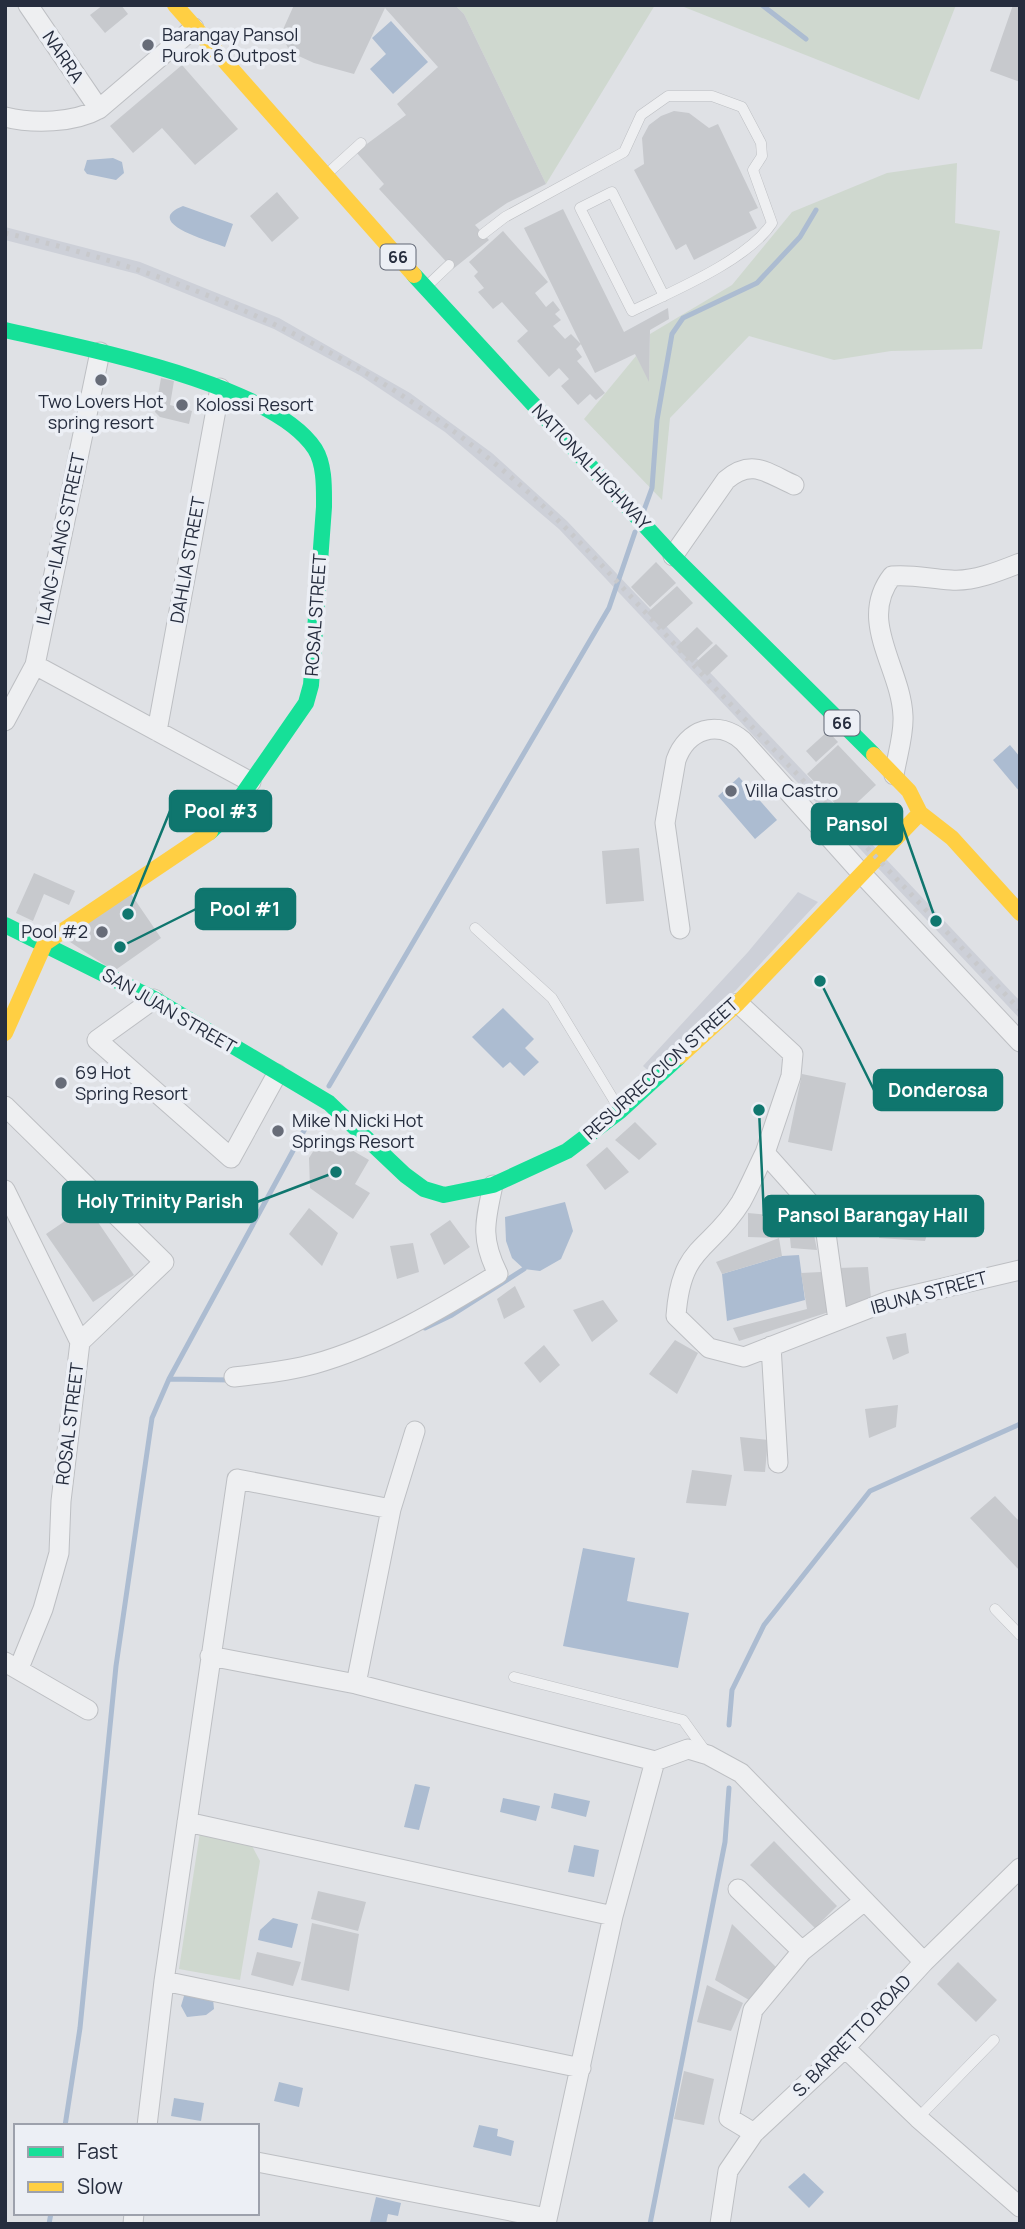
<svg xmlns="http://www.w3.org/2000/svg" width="1025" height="2229" font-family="Manrope,sans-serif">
<rect width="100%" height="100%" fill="#dfe1e5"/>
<path fill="#cdd0d8" d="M5 227 140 262 279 318 410 393 492 453 567 521 1020 1001V1019L559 529 445 432 361 376 274 329 137 274 5 240Z
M798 892 818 902 655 1077 643 1066 748 952Z"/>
<path fill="#cfd8cf" d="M455 5H655L546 184 464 14Z
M679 5H956L919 100Z
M957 163 955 223 1000 231 982 349 891 351 834 360 749 336 670 418 662 500 584 419 636 356 649 380 650 334 732 285 792 212 887 173Z
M200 1832 251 1844 260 1861 240 1980 179 1969Z"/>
<path fill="#acbcd1" d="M391 21 428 62 393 94 370 69 386 54 372 38Z
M113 158 122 162 124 173 116 180 87 174 84 170 87 160Z
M183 206 233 224 225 247C214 242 140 223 183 206Z
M1010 745 1020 757V792L993 760Z
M739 777 777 820 755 839 718 796Z
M503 1008 534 1039 525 1048 539 1062 524 1076 510 1062 503 1068 472 1037Z
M565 1202 573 1231 561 1259 540 1271 524 1269 512 1258 506 1241 505 1217Z
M799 1255 805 1300 727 1321 722 1274 782 1256Z
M583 1548 635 1558 627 1601 689 1613 678 1668 563 1646Z
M415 1784 430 1787 419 1830 404 1827Z
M554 1793 590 1801 586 1817 551 1808Z
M503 1798 540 1806 536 1821 500 1812Z
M574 1845 599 1850 594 1877 568 1872Z
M273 1918 298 1924 292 1948 258 1940 260 1930Z
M194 1994 213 1999 214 2009 206 2015 187 2017 181 2006 184 1996Z
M279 2082 303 2088 299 2107 274 2101Z
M174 2098 204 2103 201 2121 171 2116Z
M479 2125 498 2129 497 2136 514 2141 511 2156 473 2147Z
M804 2173 824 2192 809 2208 788 2187Z
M376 2197 401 2203 398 2216 388 2214 386 2224 370 2222Z"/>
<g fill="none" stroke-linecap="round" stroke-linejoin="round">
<path stroke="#acbcd1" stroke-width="5" d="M762 5 806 39
M644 510 652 488 657 420 672 334 683 318 757 283 800 237 816 210
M329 1086 609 608 635 532
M425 1328 452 1315 524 1269
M169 1379 232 1380
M729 1725 732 1690 764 1625 870 1491 1020 1424
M65 2126 80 2028 116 1666 152 1418 169 1379 313 1114
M49 2224 51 2213
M650 2224 725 1842 729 1788"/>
</g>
<path fill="#c7c9cd" d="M103 5H121L128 14 105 33 90 15Z
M294 5H455L464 14 546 184 507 203 475 225 489 240 453 269 379 189 384 184 356 152 406 115 397 104 438 67 385 8 354 74 314 63 290 52 281 34Z
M1013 5 1020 7V82L990 71Z
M182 65 238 129 195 165 162 128 133 153 110 126Z
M674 111 689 113 709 128 718 124 758 208 749 212 757 228 694 260 686 244 676 250 634 170 644 164 642 138 649 125 661 116Z
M277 192 299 218 272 242 250 216Z
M563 209 624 332 668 308 669 319 650 330 649 382 635 354 595 373 524 228Z
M503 231 548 282 535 293 546 307 553 301 560 310 555 314 561 320 553 326 565 339 571 334 581 344 576 349 582 357 577 361 605 393 596 400 590 394 578 405 561 386 569 379 559 368 549 377 517 341 528 331 502 302 493 309 478 292 484 288 474 276 478 272 469 262Z
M161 378 174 381 170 405 192 411 189 424 160 417 155 412Z
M656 562 676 583 650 607 631 587Z
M677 586 693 603 663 630 647 613Z
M697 627 713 643 692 663 676 647Z
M716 644 728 656 707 676 695 663Z
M828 731 838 742 816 762 806 751Z
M838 745 876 785 845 814 807 774Z
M639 848 644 901 606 904 602 851Z
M34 873 75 891 69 905 44 894 33 921 16 913Z
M131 894 161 938 114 971 64 938Z
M802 1074 846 1083 832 1151 788 1142Z
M635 1122 657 1144 639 1160 615 1140Z
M324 1134 369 1160 355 1184 370 1193 353 1219 310 1188 309 1158Z
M607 1147 629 1172 605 1190 586 1165Z
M887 1201 935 1209 925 1241 879 1238Z
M87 1206 134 1275 93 1302 46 1234Z
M309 1208 338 1233 322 1266 289 1234Z
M748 1213 811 1219 817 1250 791 1248 790 1238H779L782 1256 722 1274 716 1262 779 1238 748 1237Z
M450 1220 470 1247 444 1265 430 1234Z
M413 1243 419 1272 397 1279 390 1246Z
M868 1267 871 1298 842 1311 838 1268Z
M821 1272 829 1312 739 1341 733 1328 807 1309 801 1273Z
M515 1286 525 1307 504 1319 497 1299Z
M603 1300 618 1321 592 1342 573 1310Z
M906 1333 909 1353 893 1360 886 1337Z
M675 1340 698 1353 677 1394 649 1374Z
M544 1345 560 1365 540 1383 524 1363Z
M898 1405 896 1427 869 1438 865 1409Z
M740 1437 768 1440 765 1472 744 1471Z
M692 1470 732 1475 726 1506 686 1503Z
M995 1496 1020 1522V1571L970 1518Z
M774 1841 837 1906 815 1928 750 1865Z
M318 1891 366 1902 358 1931 311 1919Z
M312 1923 359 1934 349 1991 301 1980Z
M732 1924 777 1968 749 2000 715 1980Z
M257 1952 301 1962 293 1986 251 1975Z
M958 1962 997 2000 976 2022 937 1984Z
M707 1985 743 2003 731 2031 697 2022Z
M684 2071 714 2079 704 2125 674 2119Z"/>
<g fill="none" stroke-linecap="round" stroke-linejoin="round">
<defs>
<path id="lane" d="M328 173 361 143
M483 234 505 217 624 152 641 115 668 96H712L742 107 761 143 762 156 753 170 772 223C748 260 673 291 632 311L580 208 612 192 664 296
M429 284 449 265
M475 928 552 998 618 1107
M995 1609 1020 1635
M514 1677 683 1720 706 1752
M918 2118 994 2040"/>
<path id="street" d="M28 5 99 109
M5 117C33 124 74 123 99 109L194 28
M673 556 726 480C752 458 767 473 794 485
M35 665 251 782
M5 721 35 665 100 352
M157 731 220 388
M894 775C897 756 904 735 903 716 901 667 857 621 892 576 912 574 931 579 951 580 973 582 1000 571 1020 563
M680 929 665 823 676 760C687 729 718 719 743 741L862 874 1020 1042
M154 999 97 1040 231 1158 277 1074
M738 1003 793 1054 791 1076 765 1153 824 1219 838 1320
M5 1106 164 1262 80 1342
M765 1153C757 1169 750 1186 741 1202 710 1252 681 1244 676 1316L709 1348 744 1357 888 1301 1020 1270
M5 1190 80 1342 61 1501 59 1553 43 1609 19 1668
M771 1346 778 1463
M234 1377C261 1374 288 1371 314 1364 379 1346 441 1309 498 1274 480 1238 485 1222 493 1185
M210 1656 356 1684 655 1761 688 1749 708 1755 741 1773 924 1962
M5 1662 88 1710
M356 1684 391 1509 415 1431
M187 1822 613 1916
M738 1889 802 1951
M164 1981 581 2068
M845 2048 918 2118 1020 2207
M147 2126 164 1981 237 1479 391 1509
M754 2133 729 2118 753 2010 802 1951 863 1902
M257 2162 547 2218
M133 2224 134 2213
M546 2224 613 1916 655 1761
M720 2224 728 2171 754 2133 845 2048 924 1962 1020 1868"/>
</defs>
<use href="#lane" stroke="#bdbfc3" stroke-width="11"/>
<use href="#street" stroke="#bdbfc3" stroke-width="21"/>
<use href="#lane" stroke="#eeeff1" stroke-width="10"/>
<use href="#street" stroke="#eeeff1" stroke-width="19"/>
<path stroke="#16e098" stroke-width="16" d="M414 275 673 556 874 755
M5 330C82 348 272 383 315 449 325 465 324 489 324 507L311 685 306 703 229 814 210 832
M5 925 154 999 329 1103 405 1175 424 1189 444 1195 493 1185 567 1151 620 1111 679 1057"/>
<path stroke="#ffcf43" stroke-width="16" d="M175 5 414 275
M874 755 909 791 920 813 952 838 1020 913
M5 1033 45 943 210 832
M679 1057 738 1003 920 813"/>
<path stroke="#c8c9cc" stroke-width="5" stroke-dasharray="3.5 7" stroke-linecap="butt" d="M5 233C199 277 379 358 528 492 595 553 655 625 718 691 819 797 920 903 1020 1010"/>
</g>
<g fill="#676c78" stroke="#eceff5" stroke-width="2.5">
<circle cx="148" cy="45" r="7"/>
<circle cx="101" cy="380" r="7"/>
<circle cx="182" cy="405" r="7"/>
<circle cx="731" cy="791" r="7"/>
<circle cx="102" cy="932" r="7"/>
<circle cx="61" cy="1083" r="7"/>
<circle cx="278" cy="1131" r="7"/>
</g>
<g text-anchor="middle" stroke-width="7" stroke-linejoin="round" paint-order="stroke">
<g fill="#eceff5" stroke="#616775" stroke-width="2">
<rect x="380.5" y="244.5" width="35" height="25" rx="5"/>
<rect x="824.5" y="710.5" width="35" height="25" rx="5"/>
</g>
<g font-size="16" font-weight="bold" fill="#262d3e">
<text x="398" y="263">66</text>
<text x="842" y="729">66</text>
</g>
<g font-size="18" fill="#262d3e" stroke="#eceff5" text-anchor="start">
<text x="162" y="41">Barangay Pansol<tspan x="162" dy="21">Purok 6 Outpost</tspan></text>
<text x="101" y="408" text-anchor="middle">Two Lovers Hot<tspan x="101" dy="21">spring resort</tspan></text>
<text x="196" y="411">Kolossi Resort</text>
<text x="745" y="797">Villa Castro</text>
<text x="88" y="938" text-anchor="end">Pool #2</text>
<text x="75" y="1079">69 Hot<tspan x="75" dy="21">Spring Resort</tspan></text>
<text x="292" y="1127">Mike N Nicki Hot<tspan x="292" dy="21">Springs Resort</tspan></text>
</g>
<g font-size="18" fill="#262d3e" stroke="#eceff5">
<text transform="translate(63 57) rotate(56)" y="6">NARRA</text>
<text transform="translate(591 467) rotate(47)" y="6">NATIONAL HIGHWAY</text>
<text transform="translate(61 539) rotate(-78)" y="6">ILANG-ILANG STREET</text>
<text transform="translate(188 560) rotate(-80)" y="6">DAHLIA STREET</text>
<text transform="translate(316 615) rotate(-86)" y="6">ROSAL STREET</text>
<text transform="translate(169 1011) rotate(30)" y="6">SAN JUAN STREET</text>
<text transform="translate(661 1069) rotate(-42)" y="6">RESURRECCION STREET</text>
<text transform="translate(929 1293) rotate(-15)" y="6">IBUNA STREET</text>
<text transform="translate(70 1424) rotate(-83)" y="6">ROSAL STREET</text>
<text transform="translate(852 2036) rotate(-46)" y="6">S. BARRETTO ROAD</text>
</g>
</g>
<path fill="none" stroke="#0f766e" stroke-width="2.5" d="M128 914L170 811M936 921L902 824M120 947L196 909M820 981L874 1090M336 1172L257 1202M759 1110L764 1216"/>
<g fill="#0f766e" stroke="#eceff5" stroke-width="2.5">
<circle cx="128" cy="914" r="7"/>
<circle cx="936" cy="921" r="7"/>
<circle cx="120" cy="947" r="7"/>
<circle cx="820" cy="981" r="7"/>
<circle cx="336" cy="1172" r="7"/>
<circle cx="759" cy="1110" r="7"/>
</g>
<g fill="#0f766e" stroke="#0f766e" stroke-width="2.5">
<rect x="170" y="791" width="101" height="40" rx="7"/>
<rect x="812" y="804" width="90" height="40" rx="7"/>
<rect x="196" y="889" width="99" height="40" rx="7"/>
<rect x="874" y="1070" width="128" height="40" rx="7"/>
<rect x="63" y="1182" width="194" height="40" rx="7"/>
<rect x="764" y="1196" width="219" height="40" rx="7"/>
</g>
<g font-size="19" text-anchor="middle" font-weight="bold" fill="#fff">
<text x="221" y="818">Pool #3</text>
<text x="857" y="831">Pansol</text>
<text x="245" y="916">Pool #1</text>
<text x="938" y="1097">Donderosa</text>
<text x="160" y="1208">Holy Trinity Parish</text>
<text x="873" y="1222">Pansol Barangay Hall</text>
</g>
<rect width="1025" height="2229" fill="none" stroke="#262d3e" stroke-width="14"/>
<rect x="14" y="2124" width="245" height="91" fill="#eceff5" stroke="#9da1ac" stroke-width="2"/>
<rect x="28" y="2147" width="35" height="10" fill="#16e098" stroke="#9da1ac" stroke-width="2"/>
<text x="77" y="2159" font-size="21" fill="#262d3e">Fast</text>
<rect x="28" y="2182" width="35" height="10" fill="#ffcf43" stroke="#9da1ac" stroke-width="2"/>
<text x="77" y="2194" font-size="21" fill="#262d3e">Slow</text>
</svg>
